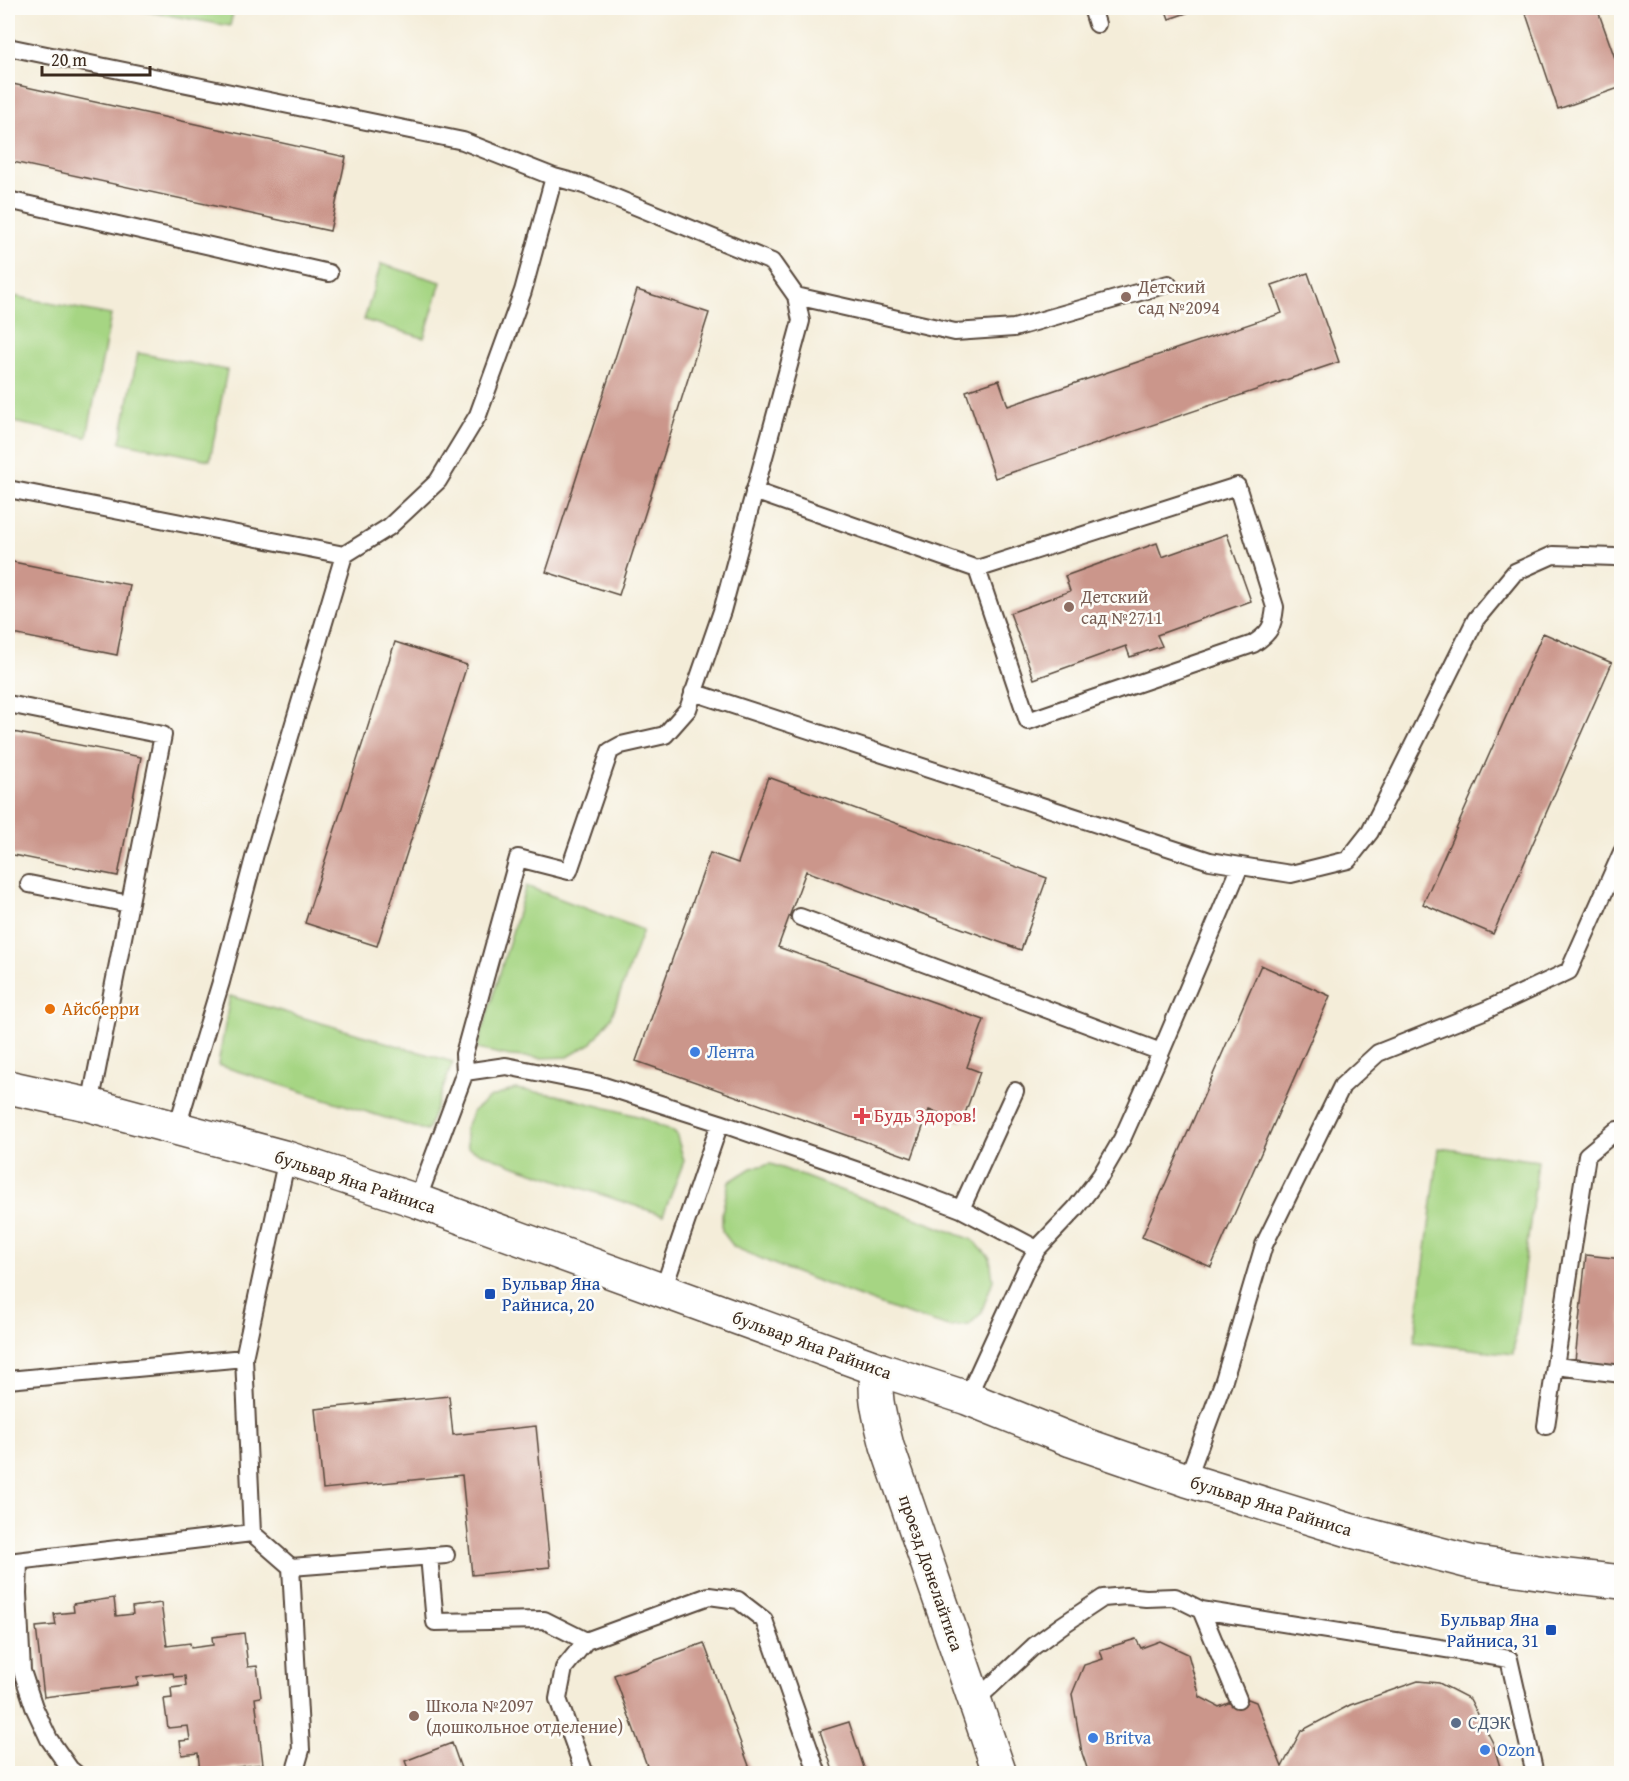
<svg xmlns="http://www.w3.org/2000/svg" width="1629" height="1781" font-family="'Gentium Book Plus',serif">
<rect width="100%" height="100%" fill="#fdfcf7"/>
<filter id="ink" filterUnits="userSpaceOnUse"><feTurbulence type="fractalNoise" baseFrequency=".0167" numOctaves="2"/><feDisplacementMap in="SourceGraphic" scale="12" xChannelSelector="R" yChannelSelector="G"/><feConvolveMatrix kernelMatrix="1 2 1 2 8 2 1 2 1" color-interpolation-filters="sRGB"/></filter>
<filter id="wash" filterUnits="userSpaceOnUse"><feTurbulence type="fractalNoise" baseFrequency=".008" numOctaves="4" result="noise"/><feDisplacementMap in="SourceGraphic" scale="24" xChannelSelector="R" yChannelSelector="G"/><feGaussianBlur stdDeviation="1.35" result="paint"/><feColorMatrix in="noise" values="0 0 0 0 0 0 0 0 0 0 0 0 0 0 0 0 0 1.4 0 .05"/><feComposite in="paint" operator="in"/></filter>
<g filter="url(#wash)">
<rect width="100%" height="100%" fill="#f4edd9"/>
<path fill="#a6d583" stroke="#708050" stroke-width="1.5" d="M127 8H234L230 26Z
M381 264 441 282 424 338 364 320Z
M8 295 111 315 87 437 8 421Z
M138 353 227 370 210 460 120 442Z
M526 886 643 930 611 1018 592 1043 568 1057 541 1058 510 1056 477 1049Z
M230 996 453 1062 427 1131 218 1065Z
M515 1089 557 1095 641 1117 676 1133 684 1161 663 1215 521 1168 468 1148 465 1129 473 1111 489 1098Z
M1439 1148 1538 1161 1513 1354 1414 1342Z
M771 1164 973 1240 990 1258 993 1280 981 1313 969 1325 949 1327 895 1310 783 1268 734 1247 722 1231V1212L729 1182 751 1168Z"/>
<g id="blocks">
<path fill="#cb968b" d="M1165 8H1201L1169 19Z
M1524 8H1597L1622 78V87L1558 109Z
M8 83 346 157 330 231 8 161Z
M1308 273 1339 362 995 478 966 391 999 380 1008 406 1282 313 1272 285Z
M637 290 709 313 619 595 546 572Z
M1227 534 1251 601 1157 635 1162 646 1130 657 1126 646 1034 679 1010 613 1070 591 1065 576 1157 543 1162 557Z
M8 561 130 585 117 655 8 633Z
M1543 633 1612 663 1493 934 1423 904Z
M395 642 467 665 377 946 305 923Z
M8 731 141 757 118 876 8 854Z
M768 777 1047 878 1021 950 806 871 778 947 984 1020 967 1067 980 1072 962 1122 929 1110 912 1158 636 1061 710 853 738 863Z
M1261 965 1330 996 1211 1267 1142 1237Z
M1586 1255 1622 1259V1366L1575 1361Z
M449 1396 453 1435 536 1426 550 1567 472 1575 462 1475 323 1489 315 1409Z
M114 1598 116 1616 133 1614 132 1607 161 1603 167 1646 190 1643 191 1648 213 1645 212 1637 244 1633 248 1667 257 1666 261 1697 255 1698 263 1764 200 1772 198 1753 182 1755 180 1741 190 1740 188 1726 168 1728 164 1699 172 1698 171 1688 186 1686 185 1676 174 1677 173 1673 137 1677 138 1685 44 1697 36 1627 56 1625 54 1614 74 1612 73 1604Z
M1136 1639 1141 1648 1160 1641 1188 1654 1200 1697 1219 1707 1243 1697 1256 1702 1282 1767 1301 1731 1350 1705 1418 1681 1439 1683 1470 1699 1493 1743 1502 1774H1089L1082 1753 1072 1694 1084 1665 1103 1659 1100 1650Z
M704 1643 752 1774H650L614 1675Z
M849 1722 866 1774H834L820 1731Z
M452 1743 463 1774H410L405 1761Z"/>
</g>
</g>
<g filter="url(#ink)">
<use href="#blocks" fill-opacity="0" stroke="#57473a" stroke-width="1.5"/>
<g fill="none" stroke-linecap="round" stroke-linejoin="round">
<defs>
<path id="service" d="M1092 8 1097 24
M8 47 463 141 554 177 584 185 772 262 796 296 801 321 722 611 688 709 665 735 621 745 610 751 569 871 518 858 464 1054 465 1072
M8 200 329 273
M796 296 955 332 1014 328 1168 284
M8 489 344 555 255 854 221 982 177 1127
M754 491 977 569 1028 721 1253 644C1270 633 1273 627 1275 607L1237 486 977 569
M344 555 389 527 438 481 478 415 523 291 554 177
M693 692 1210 861 1291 874 1348 860 1370 832 1476 619 1515 572 1553 555 1615 557 1622 559
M8 704 163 735 90 1105
M29 884 129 904
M800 917 1161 1052
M287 1158 244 1358 252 1533 291 1567 301 1750 294 1774
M417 1201 465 1072 506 1066 601 1085 720 1123 893 1183 961 1209 1037 1249 1027 1267 967 1398
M961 1209 1015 1091
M1037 1249 1075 1209 1101 1175 1122 1139 1161 1052 1240 866
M663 1290 720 1123
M1556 1366 1622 1374
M8 1380 244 1358
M1546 1426 1587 1155 1617 1130H1622
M1187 1480 1224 1380 1264 1245 1342 1086 1378 1053 1486 1010 1569 971 1622 852
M429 1556 435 1622 544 1620 586 1641
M19 1561 18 1593 22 1671 34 1707 49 1739 70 1769 76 1774
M8 1562 252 1533
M291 1567 446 1555
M1201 1610 1238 1699
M975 1701 1034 1646 1061 1626 1103 1598 1126 1596 1146 1598 1175 1597 1201 1610 1509 1659 1535 1774
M585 1774 558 1699 564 1668 586 1641 709 1596 738 1600 764 1620 818 1774"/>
<path id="tertiary" d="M878 1369C872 1395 881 1421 887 1446L1000 1774"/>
<path id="secondary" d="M8 1087 90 1105 287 1158 417 1201 878 1369 967 1398 1071 1440 1187 1480 1352 1531 1470 1562 1558 1575 1622 1582"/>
</defs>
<use href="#service" stroke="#57473a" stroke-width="20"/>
<use href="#tertiary" stroke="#57473a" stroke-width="36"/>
<use href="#secondary" stroke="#57473a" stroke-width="36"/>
<use href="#service" stroke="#fff" stroke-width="16"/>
<use href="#tertiary" stroke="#fff" stroke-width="33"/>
<use href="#secondary" stroke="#fff" stroke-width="33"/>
</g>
</g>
<g fill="#8d6e63" stroke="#fdfcf7" stroke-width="2">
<circle cx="1126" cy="297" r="6"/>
<circle cx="1069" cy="607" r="6"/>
<circle cx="414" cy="1716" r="6"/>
</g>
<circle fill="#e8710a" stroke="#fdfcf7" stroke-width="2" cx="50" cy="1009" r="6"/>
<g fill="#3f7fe0" stroke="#fdfcf7" stroke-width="2">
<circle cx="695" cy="1052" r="6"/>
<circle cx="1093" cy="1738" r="6"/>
<circle cx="1485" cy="1750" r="6"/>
</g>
<path fill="#e0444e" stroke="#fdfcf7" stroke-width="2" d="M859 1107h6v6h6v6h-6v6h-6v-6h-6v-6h6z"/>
<g fill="#1a4fb4" stroke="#fdfcf7" stroke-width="2">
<rect x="484" y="1288" width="12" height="12" rx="3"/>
<rect x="1545" y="1624" width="12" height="12" rx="3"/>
</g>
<circle fill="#5c6f8a" stroke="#fdfcf7" stroke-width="2" cx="1456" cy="1723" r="6"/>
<g text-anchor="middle" stroke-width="5" stroke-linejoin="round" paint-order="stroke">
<g font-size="18" fill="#785e54" stroke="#fdfcf7" text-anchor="start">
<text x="1138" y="293">Детский<tspan x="1138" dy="21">сад №2094</tspan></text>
<text x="1081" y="603">Детский<tspan x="1081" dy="21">сад №2711</tspan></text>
<text x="426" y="1712">Школа №2097<tspan x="426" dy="21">(дошкольное отделение)</tspan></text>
</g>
<g font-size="18" fill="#c56008" stroke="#fdfcf7" text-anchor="start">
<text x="62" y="1015">Айсберри</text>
</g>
<g font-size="18" fill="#366cbe" stroke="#fdfcf7" text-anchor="start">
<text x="707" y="1058">Лента</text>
<text x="1105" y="1744">Britva</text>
<text x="1497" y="1756">Ozon</text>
</g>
<g font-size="18" fill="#be3a42" stroke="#fdfcf7" text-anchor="start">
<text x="874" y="1122">Будь Здоров!</text>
</g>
<g font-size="18" fill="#3b2a1e" stroke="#fdfcf7">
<text transform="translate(355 1182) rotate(18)" y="6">бульвар Яна Райниса</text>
<text transform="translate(812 1345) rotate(20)" y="6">бульвар Яна Райниса</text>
<text transform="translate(1271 1506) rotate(17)" y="6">бульвар Яна Райниса</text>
<text transform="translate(931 1573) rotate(71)" y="6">проезд Донелайтиса</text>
</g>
<g font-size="18" fill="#164399" stroke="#fdfcf7" text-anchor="start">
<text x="502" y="1290">Бульвар Яна<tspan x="502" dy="21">Райниса, 20</tspan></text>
<text x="1539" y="1626" text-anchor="end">Бульвар Яна<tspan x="1539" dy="21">Райниса, 31</tspan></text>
</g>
<g font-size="18" fill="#4e5e75" stroke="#fdfcf7" text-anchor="start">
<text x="1468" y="1729">СДЭК</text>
</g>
</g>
<rect width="1629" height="1781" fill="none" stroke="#fdfcf7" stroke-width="30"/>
<path d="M42 66v9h108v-9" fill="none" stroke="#3b2a1e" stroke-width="3"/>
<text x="51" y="66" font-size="18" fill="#3b2a1e" stroke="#fdfcf7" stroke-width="4.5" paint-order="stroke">20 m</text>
</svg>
